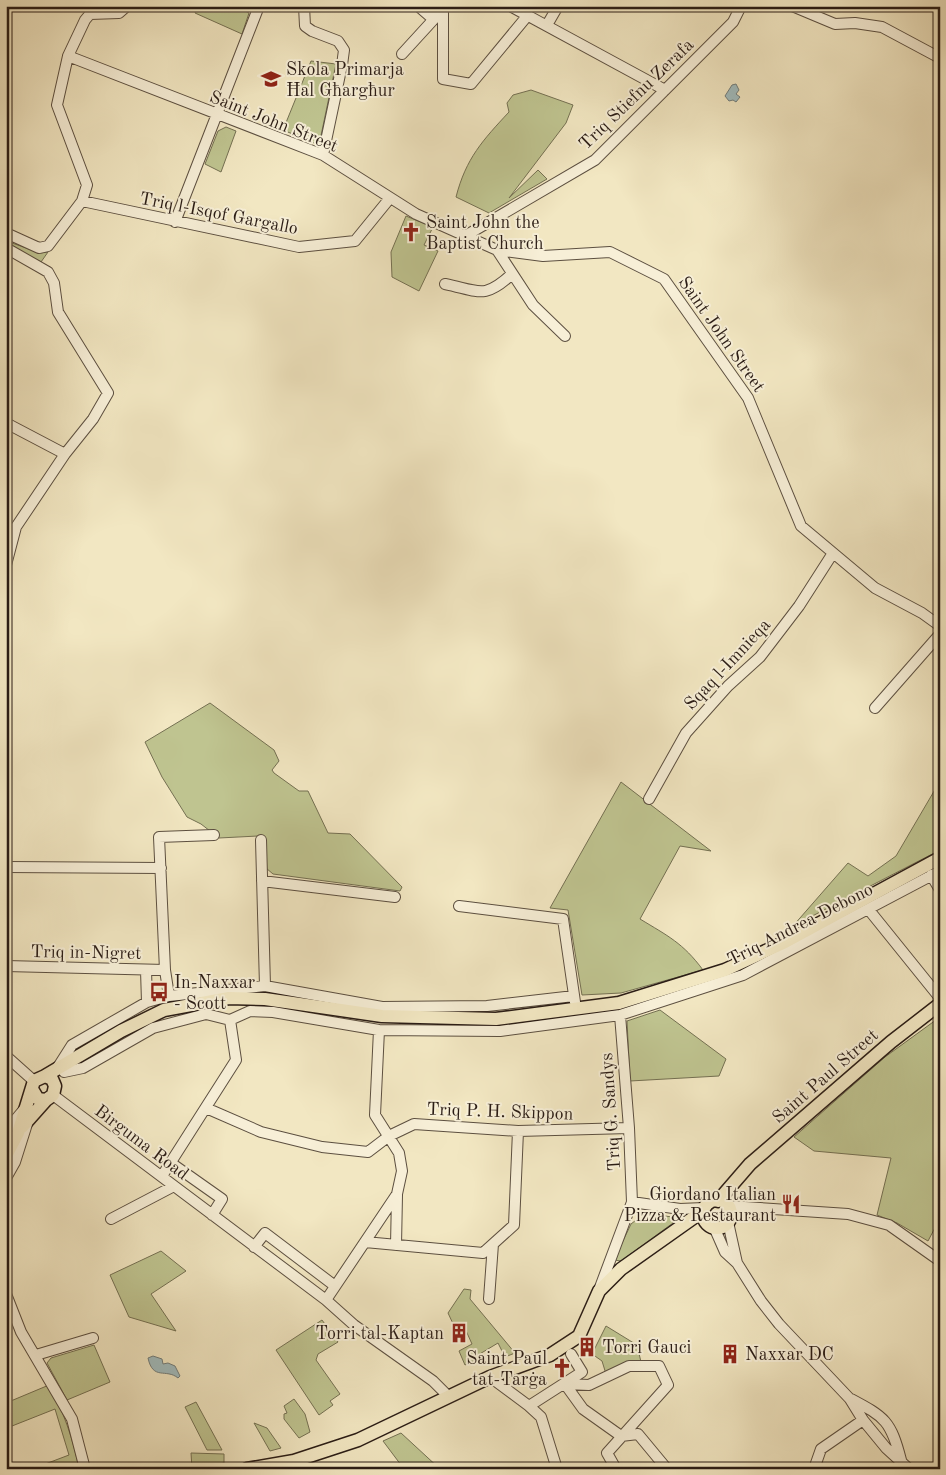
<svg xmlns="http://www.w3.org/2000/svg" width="946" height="1475" font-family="'Old Standard TT',serif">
<rect width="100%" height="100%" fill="#f2e7c2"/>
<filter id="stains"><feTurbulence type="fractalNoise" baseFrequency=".004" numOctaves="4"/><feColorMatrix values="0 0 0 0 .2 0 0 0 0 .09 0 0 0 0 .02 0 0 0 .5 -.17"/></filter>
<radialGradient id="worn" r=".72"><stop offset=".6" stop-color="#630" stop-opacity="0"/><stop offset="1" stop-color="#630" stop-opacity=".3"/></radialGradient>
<path fill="#bfc490" stroke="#747052" d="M198 6H236L249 13 242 34 195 13Z
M311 61 336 64 319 145 283 130Z
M531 90 573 105 566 123 509 198 538 170 547 179 489 213 456 197C466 158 483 140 509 112L507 103 513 95Z
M226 127 236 131 221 172 205 164 218 131Z
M406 216 433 227 424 245 438 251 419 291 392 277 391 252Z
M6 241 41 253 48 252 41 262 6 244Z
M210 703 274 750 279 761 272 770 274 773 299 791H308L328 833 350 834 402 887 400 891 273 874 266 868 258 836 219 838 201 824 187 817 162 777 145 742Z
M940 781V850L793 926 848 863 868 876 896 856Z
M621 782 711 851 680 846 640 919C668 936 683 943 703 970L621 993 582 995 568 910 550 908Z
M660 1010 726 1059 719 1076 630 1081 627 1021Z
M940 1017V1225L937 1224 928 1241 897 1223 877 1215 891 1158 814 1151 794 1137 885 1057Z
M645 1213 672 1217 673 1223 621 1261 614 1260 631 1224Z
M161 1251 186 1271 151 1294 176 1331 129 1317 110 1275Z
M464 1289 471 1290 470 1299 515 1353 505 1357 498 1343 478 1355 479 1358 465 1365 459 1351 472 1344 463 1324 455 1328 448 1313Z
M322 1320 338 1342 318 1354 316 1360 340 1394 330 1401 333 1405 319 1415 276 1350Z
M606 1326 637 1345 641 1362 606 1374 602 1361 592 1354Z
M94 1345 110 1382 67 1400 47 1363 51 1358Z
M49 1385C64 1413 73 1438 79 1469H32L69 1455 55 1409 12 1426 6 1412V1403Z
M294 1399 305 1414 310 1432 299 1438 284 1419V1414L287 1413 284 1406Z
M196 1402 222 1450H207L185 1407Z
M254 1423 267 1428 281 1448 270 1451Z
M401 1433 440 1469H404L383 1441Z
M191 1453 224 1454V1463L192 1469Z"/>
<path fill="#a1bcbe" stroke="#717c7a" d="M736 84 739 90 736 94 740 97 736 102 733 100 729 101 725 96 732 85Z
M153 1356 162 1359 163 1364 168 1363 175 1366 180 1376 178 1378C166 1368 153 1381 148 1358Z"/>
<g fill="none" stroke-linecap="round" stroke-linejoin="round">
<defs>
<path id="minor" d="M304 6 305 26 312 31 338 41 344 50 342 65 323 155
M418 6 433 19
M510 6 665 90
M792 6 835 24 855 23 882 27 940 58
M443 9V79L471 84 528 15
M547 25 558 6
M402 54 445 7
M68 56 323 155 416 214 497 250 543 256 610 252 664 279 748 398 801 526 875 588 922 613 940 626
M82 201 299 247 355 241 390 198
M175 222 259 6
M6 233 39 248 48 246 82 201 87 185 57 105 68 56 85 20 90 14 119 13 127 6
M465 236 595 160 733 22 740 8
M6 248 48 272 54 283 58 312 108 393 93 419 65 454 16 527 6 565
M497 250 533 305 565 336
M445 284C479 291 484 300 512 274
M6 423 65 454
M875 708 940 634
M649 799 686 733 728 686 760 657 799 606 833 553
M261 840 265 986
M6 867 161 868
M931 875 940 890
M262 881 395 897
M459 906 563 919 575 1002
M869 910 940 998
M6 966 165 970
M146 970 147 1002
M169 996 165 970 159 837 214 835
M6 1056 34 1081
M58 1067 72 1045 147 1002 169 996 265 986 382 1007 487 1006 574 996
M64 1072 83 1068 153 1028 206 1014 230 1020 250 1011 273 1012 379 1030 500 1031 620 1015 743 975 940 871
M53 1095 326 1300 354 1325 433 1381 449 1397
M206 1108 261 1132 322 1147 368 1152 389 1136 414 1124 518 1131 629 1128
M6 1131 26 1107
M171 1163 222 1199 212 1215
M162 1176 236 1060 230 1020
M6 1178 15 1162 27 1124
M632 1202 680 1209 704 1208
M729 1206 848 1214 889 1225 940 1261
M731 1217 761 1209
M111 1219 174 1186
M728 1222 737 1263 761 1301 779 1324 850 1399 863 1420 886 1448 909 1469
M714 1227 725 1252 737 1263
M365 1242 483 1253 514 1225 518 1131
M396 1245 397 1195
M254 1247 265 1233 335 1286
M599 1290 632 1202 629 1128 620 1015
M6 1294 21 1332 72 1419 85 1469
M489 1299 493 1244
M326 1300 397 1194 402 1171 399 1153 375 1115 379 1030
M36 1355 93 1338
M490 1377 529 1406 582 1372 571 1354
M565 1384 589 1385 629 1366H659L668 1385 607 1453 616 1469
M565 1384 583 1409 621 1436 638 1434 667 1469
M851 1399C885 1417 891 1421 901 1460
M529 1406 541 1417 557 1469
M814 1469 821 1449 863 1420"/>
<path id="major" d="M45 1076 121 1031 164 1010 229 998 265 999 382 1016 496 1019 619 1003 725 970 785 942 940 858
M22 1127 46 1100
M6 1156 18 1133 34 1081 45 1076 52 1079 55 1086 53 1095 46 1100 38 1099 32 1089
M703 1214a14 14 0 1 1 28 0a14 14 0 1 1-28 0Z
M718 1201 750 1164 891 1042 940 1004
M247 1469 294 1461 358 1440 490 1377 550 1355 579 1336 599 1291 621 1269 703 1211"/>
</defs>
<use href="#minor" stroke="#5c4f40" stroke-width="12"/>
<use href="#major" stroke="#2a1c15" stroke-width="15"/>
<use href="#minor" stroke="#f7efd7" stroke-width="10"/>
<use href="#major" stroke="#f2e7c2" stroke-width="12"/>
</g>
<defs>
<symbol id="school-bare" viewBox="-9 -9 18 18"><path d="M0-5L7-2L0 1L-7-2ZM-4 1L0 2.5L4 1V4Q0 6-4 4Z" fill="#8f2418" stroke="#f7efd7" stroke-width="2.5" paint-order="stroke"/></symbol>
<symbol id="church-bare" viewBox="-9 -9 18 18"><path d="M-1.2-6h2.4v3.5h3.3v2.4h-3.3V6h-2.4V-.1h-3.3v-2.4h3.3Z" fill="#8f2418" stroke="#f7efd7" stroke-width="2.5" paint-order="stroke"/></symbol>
<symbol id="bus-bare" viewBox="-9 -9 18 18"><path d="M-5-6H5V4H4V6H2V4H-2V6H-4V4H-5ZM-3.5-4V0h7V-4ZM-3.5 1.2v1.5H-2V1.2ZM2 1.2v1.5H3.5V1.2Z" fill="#8f2418" stroke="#f7efd7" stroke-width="2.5" paint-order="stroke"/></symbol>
<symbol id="restaurant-bare" viewBox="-9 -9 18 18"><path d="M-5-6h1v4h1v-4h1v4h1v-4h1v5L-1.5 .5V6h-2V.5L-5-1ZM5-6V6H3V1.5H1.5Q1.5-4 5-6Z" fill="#8f2418" stroke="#f7efd7" stroke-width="2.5" paint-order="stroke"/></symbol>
<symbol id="building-bare" viewBox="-9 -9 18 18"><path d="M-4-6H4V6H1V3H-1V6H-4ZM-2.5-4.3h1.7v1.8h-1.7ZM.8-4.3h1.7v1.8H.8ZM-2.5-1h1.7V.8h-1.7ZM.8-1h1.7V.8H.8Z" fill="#8f2418" stroke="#f7efd7" stroke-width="2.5" paint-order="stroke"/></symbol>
</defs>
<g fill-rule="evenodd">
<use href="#school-bare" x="257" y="65" width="28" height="28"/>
<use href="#church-bare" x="397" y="218" width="28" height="28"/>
<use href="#bus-bare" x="145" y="978" width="28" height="28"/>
<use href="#restaurant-bare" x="777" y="1190" width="28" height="28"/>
<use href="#building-bare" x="445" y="1319" width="28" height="28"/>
<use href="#building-bare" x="573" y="1333" width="28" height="28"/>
<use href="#building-bare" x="716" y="1340" width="28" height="28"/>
<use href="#church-bare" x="548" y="1354" width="28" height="28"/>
</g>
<g text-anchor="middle" stroke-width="4" stroke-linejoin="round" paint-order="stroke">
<g font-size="18" fill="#2a1c15" stroke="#f7efd7" text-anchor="start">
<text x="286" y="75">Skola Primarja<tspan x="286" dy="21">Ħal Għargħur</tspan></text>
<text x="426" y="228">Saint John the<tspan x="426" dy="21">Baptist Church</tspan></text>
<text x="174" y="988">In-Naxxar<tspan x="174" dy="21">- Scott</tspan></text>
<text x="776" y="1200" text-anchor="end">Giordano Italian<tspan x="776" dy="21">Pizza &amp; Restaurant</tspan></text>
<text x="444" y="1339" text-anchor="end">Torri tal-Kaptan</text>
<text x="602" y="1353">Torri Gauci</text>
<text x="745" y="1360">Naxxar DC</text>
<text x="547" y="1364" text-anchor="end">Saint Paul<tspan x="547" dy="21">tat-Tarġa</tspan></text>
</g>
<g font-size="18" fill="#2a1c15" stroke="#f7efd7">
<text transform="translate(636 94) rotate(-44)" y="6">Triq Stiefnu Zerafa</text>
<text transform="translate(274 121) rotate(22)" y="6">Saint John Street</text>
<text transform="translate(219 213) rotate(11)" y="6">Triq l-Isqof Gargallo</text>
<text transform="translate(722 334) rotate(55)" y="6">Saint John Street</text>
<text transform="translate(727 664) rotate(-47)" y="6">Sqaq l-Imnieqa</text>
<text transform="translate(800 924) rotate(-27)" y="6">Triq Andrea Debono</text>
<text transform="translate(86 952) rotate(1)" y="6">Triq in-Nigret</text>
<text transform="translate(825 1076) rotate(-41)" y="6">Saint Paul Street</text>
<text transform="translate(500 1111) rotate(2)" y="6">Triq P. H. Skippon</text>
<text transform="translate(610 1112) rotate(-94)" y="6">Triq G. Sandys</text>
<text transform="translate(142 1142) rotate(37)" y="6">Birguma Road</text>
</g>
</g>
<rect width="946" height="1475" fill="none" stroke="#f2e7c2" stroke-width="25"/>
<rect x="8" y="8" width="931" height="1460" fill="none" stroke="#2a1c15" stroke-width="2.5"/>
<rect x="12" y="12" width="921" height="1450" fill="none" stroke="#2a1c15"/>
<rect width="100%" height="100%" filter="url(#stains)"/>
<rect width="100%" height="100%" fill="url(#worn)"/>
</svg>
